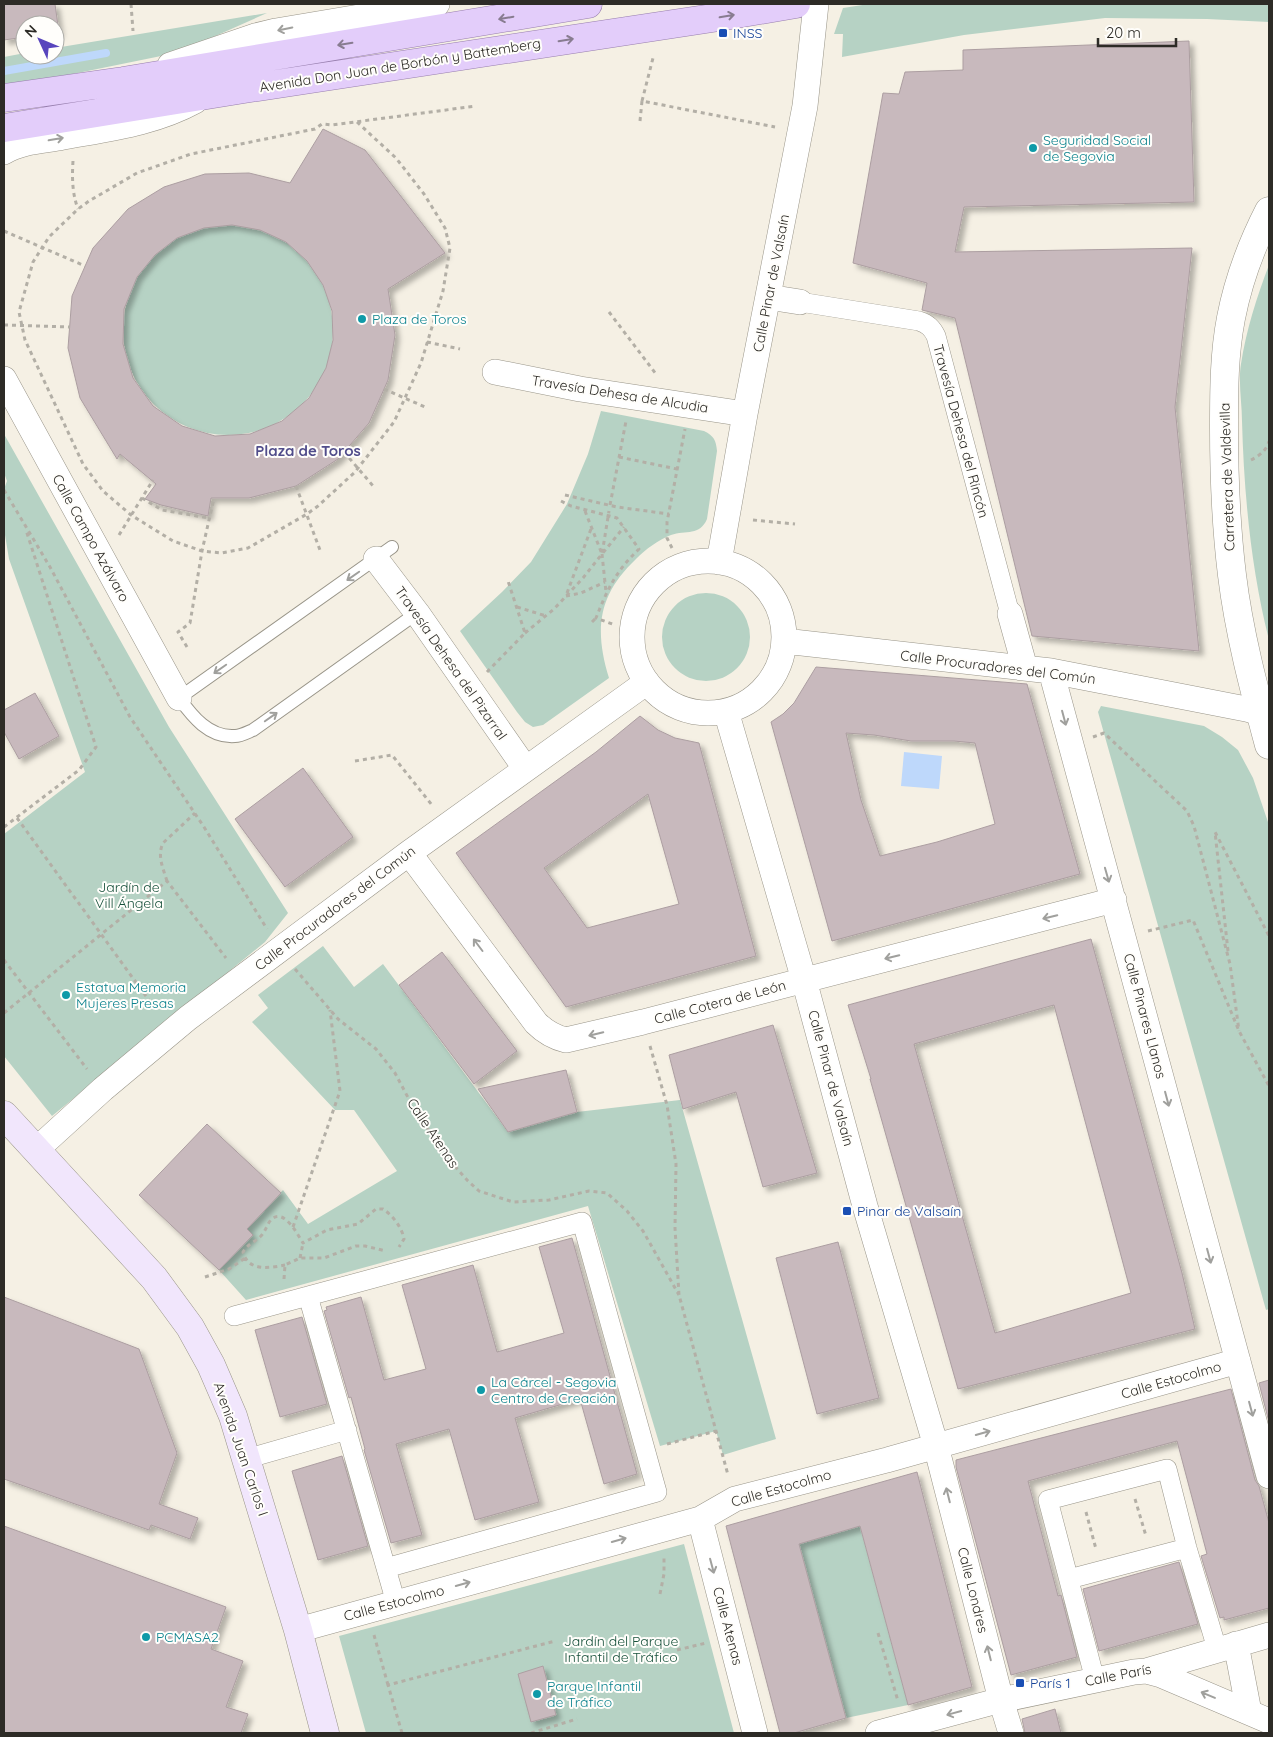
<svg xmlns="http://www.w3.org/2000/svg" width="1273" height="1737" font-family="Quicksand,sans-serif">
<defs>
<filter id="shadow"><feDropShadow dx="4.5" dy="4.5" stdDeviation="2.5" flood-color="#0004"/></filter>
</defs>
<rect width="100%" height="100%" fill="#f5f0e4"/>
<path fill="#b6d2c4" d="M869 4H1269V22L1207 19 1105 18 964 35 842 57 843 34H834L843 8Z
M267 13 202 42 166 55 4 88V57L25 53V55H55V48Z
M123 330a105 105 0 1 1 210 0a105 105 0 1 1-210 0Z
M1269 265V640C1251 569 1244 494 1242 421 1242 403 1238 382 1241 364 1246 331 1257 296 1269 265Z
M601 411 704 431C714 436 716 440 717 451L707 519C700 536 686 530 671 535 658 540 646 549 636 559 598 595 594 629 609 678L543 725 533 727 525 722 517 712 460 631 502 592 531 562 567 504 588 454Z
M4 434 169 727 288 913 265 942 52 1116 4 1056V834L85 772 9 559 4 529V489L7 481 4 473Z
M662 637a44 44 0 1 1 88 0a44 44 0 1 1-88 0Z
M1101 706 1204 726 1222 737 1238 750 1253 778 1269 825V1309L1266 1310 1098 712Z
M323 946 354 987 383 964 508 1132 577 1112 680 1100 776 1439 723 1455 716 1431 660 1446 588 1206 246 1300 219 1270 252 1235 247 1229 283 1190 308 1224 397 1171 354 1110H335L252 1022 268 1008 258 995Z
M860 1526 908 1705 846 1718 799 1544Z
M684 1544 734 1733H366L339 1636Z"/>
<path fill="#bed8fb" d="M904 752 942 756 939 789 901 786Z"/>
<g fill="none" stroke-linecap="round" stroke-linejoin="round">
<path stroke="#bed8fb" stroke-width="8" d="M4 71 106 53"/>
</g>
<path fill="#c8b9bd" stroke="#ac9ea1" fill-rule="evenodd" filter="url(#shadow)" d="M4 4H55L59 33H55V25H25V37L4 40Z
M1189 41 1194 202 964 207 955 252 1192 248 1175 407 1199 651 1032 636 955 318 922 310 927 283 853 263 883 93 899 94 905 72 963 70V50Z
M323 129 365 150 445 253 388 289 395 335 388 380 369 423 338 459 296 486 249 498H211L208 516 161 505 145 499 156 484 120 454 117 459 80 398 68 348 72 296 93 248 128 209 164 187 205 174 249 173 290 183ZM232 225 260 230 286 242 307 261 323 285 332 311 333 340 326 368 309 398 282 421 250 434 215 436 182 426 153 406 133 378 123 344 124 309 137 277 155 255 177 238 204 228Z
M816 667 1027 684 1080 874 832 941 771 722 783 714 794 703ZM846 733 874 735 911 741H954L975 743 995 824 937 842 880 856 861 800Z
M35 693 59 736 19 759 4 732V710Z
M640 716 658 730 675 738 699 743 756 956 566 1007 456 853 596 752ZM648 794 679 904 587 928 544 868Z
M303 768 353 837 285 887 235 819Z
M1091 939 1182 1273 1195 1329 958 1389 870 1079H871L848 1005ZM1054 1005 1131 1293 995 1333 914 1044Z
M442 952 517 1051 474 1084 399 985Z
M773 1025 817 1173 763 1187 736 1092 683 1109 669 1055Z
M566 1070 577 1112 508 1132 478 1089Z
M207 1124 281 1193 247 1229 253 1235 219 1270 139 1195Z
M572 1238 637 1474 604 1484 580 1399 515 1418 539 1502 475 1520 449 1429 396 1444 422 1535 391 1543 364 1450 365 1449 351 1397 349 1398 324 1311 327 1310 326 1307 361 1297 384 1380 426 1369 402 1285 473 1265 497 1352 564 1333 539 1247Z
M838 1242 879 1398 817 1414 776 1258Z
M4 1297 139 1349 177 1453 159 1504 198 1518 190 1539 151 1525 149 1530 4 1479Z
M302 1317 327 1404 280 1417 255 1330Z
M1269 1380V1422L1259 1383Z
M1231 1389 1255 1480 1259 1486 1269 1523V1608L1224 1620V1617L1220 1618 1201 1556 1207 1554 1177 1441 1028 1481 1058 1596 1061 1595 1077 1657 1011 1675 956 1467V1460Z
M342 1456 368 1546 318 1560 292 1471Z
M917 1472 972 1687 908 1705 860 1526 799 1544 846 1718 794 1733H780L726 1526Z
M4 1526 226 1607 211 1649 243 1661 226 1707 248 1714 241 1733H4Z
M1179 1562 1198 1624 1099 1651 1083 1589Z
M543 1666 556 1715 531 1722 518 1674Z
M1055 1709 1061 1733H1025L1022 1719Z"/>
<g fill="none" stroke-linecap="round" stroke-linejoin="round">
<defs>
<path id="service" d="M392 547 179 698C192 716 209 738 235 736 241 736 248 732 253 730L417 613"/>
<path id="pedestrian" d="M800 302 919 321C928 324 932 328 936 336L1010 614
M308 1296 396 1603
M234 1316 582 1222 657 1492 386 1568
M246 1459 347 1430
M1069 1579 1187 1548
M1095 1680 1048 1500 1167 1469 1187 1548 1217 1649"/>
<path id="minor" d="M170 65 255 36 276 31 437 4
M4 152C20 142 41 141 59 138 106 129 153 124 195 101
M768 297 800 302
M495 372 580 389 745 414
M4 379 179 698
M376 559 417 613 525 768
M632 637a76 76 0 1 1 152 0a76 76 0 1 1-152 0Z
M719 562 745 414 805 106 816 4
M1010 614 1025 668
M784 641 1051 671 1246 709 1269 715
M1051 671 1269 1476
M726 711 804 980 865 1206 936 1446 1001 1700 1011 1733
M409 853 536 1023C545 1032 553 1037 566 1040L643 1022 1114 900
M36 1150 103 1089 188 1018 409 853 647 682
M700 1519 755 1733
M298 1630 700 1519 735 1499 887 1460 1238 1361
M1236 1644 1249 1712
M1146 1671 1161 1675 1269 1721
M878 1733 1001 1700 1134 1672 1146 1671 1269 1635"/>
<path id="tertiary" d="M1269 211C1252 244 1238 282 1231 318 1224 354 1224 391 1224 428 1224 477 1226 526 1232 575 1239 633 1254 689 1269 745"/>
<path id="secondary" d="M4 1115 154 1278 190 1327 211 1365 233 1416 246 1459 298 1630 325 1733"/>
<path id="primary" d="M4 98 123 81 588 4
M4 128 244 89 719 17 796 4"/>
</defs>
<use href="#service" stroke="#999589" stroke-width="14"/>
<use href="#pedestrian" stroke="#999589" stroke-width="20"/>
<use href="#minor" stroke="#999589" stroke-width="26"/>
<use href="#tertiary" stroke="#999589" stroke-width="29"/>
<use href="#secondary" stroke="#999589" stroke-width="29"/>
<use href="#primary" stroke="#977ead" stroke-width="29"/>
<path stroke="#b3afa6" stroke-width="3" stroke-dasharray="4 4" stroke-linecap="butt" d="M131 4 133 31
M642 101 653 58
M640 121 642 101 775 127
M357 122 396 158 424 194 445 228 450 248 443 291 421 363 394 422 355 472 318 506 307 514 248 548 222 553 202 551 173 541 131 515 103 491 83 464 25 340 19 312 33 262 49 237 78 209 89 201 137 173 191 154 315 129 322 124 332 125 476 106
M73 161C72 177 72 193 78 209
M4 231 85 266
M609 312 656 374
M4 325 70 327
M427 342 460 349
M384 389 425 407
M344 452 374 487
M619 457 677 469
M1251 460C1259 456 1267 450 1269 441
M296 486 320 550
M4 490 50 567 130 717 204 827 267 929
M565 495 617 507 669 514
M142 498 162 510 209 518
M561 501 571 506 617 518 639 549C616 571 608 588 596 618L615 625
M610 505 626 421
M585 511 602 554 624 527
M753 520 795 524
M119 535 153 480
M672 548 667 538V522L685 429
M602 554 606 592
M567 593 591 529
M566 596 581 593 605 582
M517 607 546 616
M592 622 596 618
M525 633 554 609 583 578 602 554 609 511
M187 647 178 632 190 623 202 551 214 498
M487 672 525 633 508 581
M1093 737 1104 733 1187 811 1194 826 1230 964 1239 1031
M355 761 392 755 432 805
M17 818 156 1010
M4 827 79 770 96 747 26 530
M167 881C163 868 157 856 163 843L195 813
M1148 931 1193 920 1239 1031 1269 1086
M1228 951 1215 832 1269 936
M4 960 87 1069
M295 969 338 1019 376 1049 395 1073 412 1105 445 1155 468 1181 479 1191 513 1202 549 1200 589 1191 607 1193 627 1211 643 1231 679 1295
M4 1013 167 881 226 958
M650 1046 667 1105 676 1164 675 1228 679 1295 728 1475
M293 1227 340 1091 330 1010
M300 1258 303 1243
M285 1265C270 1268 248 1272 243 1252 248 1244 255 1242 261 1236 266 1231 267 1223 272 1219 284 1208 298 1235 303 1243L327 1230 358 1224 376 1209H383C392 1215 402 1227 404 1239L399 1247
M205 1277 229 1269 245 1258
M284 1279 285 1265 300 1258H324L356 1246H365L386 1251
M667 1444 716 1431
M1135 1499 1146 1536
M1086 1512 1096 1549
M660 1594 664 1574V1556
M878 1633 898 1701
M374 1635 388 1685
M677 1650 706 1643
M402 1733 388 1685 555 1641
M531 1733 577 1719"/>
<use href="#service" stroke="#fff" stroke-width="12"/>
<use href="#pedestrian" stroke="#fff" stroke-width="19"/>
<use href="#minor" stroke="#fff" stroke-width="25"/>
<use href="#tertiary" stroke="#fff" stroke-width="28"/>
<use href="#secondary" stroke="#f1e6fc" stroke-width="28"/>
<use href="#primary" stroke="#e3cdfa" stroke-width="28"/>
</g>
<defs><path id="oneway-shaft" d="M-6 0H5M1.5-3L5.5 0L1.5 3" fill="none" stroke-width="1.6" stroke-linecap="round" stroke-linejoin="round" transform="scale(1.25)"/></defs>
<g stroke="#887c90">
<use href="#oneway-shaft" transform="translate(727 16) rotate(-10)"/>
<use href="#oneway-shaft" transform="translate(506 18) rotate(170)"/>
<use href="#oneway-shaft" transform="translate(566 40) rotate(-9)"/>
<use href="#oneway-shaft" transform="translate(345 44) rotate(171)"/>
</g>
<g stroke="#a0a09d">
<use href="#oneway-shaft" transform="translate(285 29) rotate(168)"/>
<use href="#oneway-shaft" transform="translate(56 139) rotate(-10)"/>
<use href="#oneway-shaft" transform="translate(353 576) rotate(145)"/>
<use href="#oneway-shaft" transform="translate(220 669) rotate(145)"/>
<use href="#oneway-shaft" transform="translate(271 717) rotate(-35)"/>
<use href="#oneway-shaft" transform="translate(1064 718) rotate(75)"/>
<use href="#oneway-shaft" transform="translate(1107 875) rotate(74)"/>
<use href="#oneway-shaft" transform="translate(1050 917) rotate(166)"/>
<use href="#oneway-shaft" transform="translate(478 945) rotate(-127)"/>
<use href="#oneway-shaft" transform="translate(892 957) rotate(166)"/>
<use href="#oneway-shaft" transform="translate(596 1034) rotate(166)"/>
<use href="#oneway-shaft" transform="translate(1167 1099) rotate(75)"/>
<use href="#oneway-shaft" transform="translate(1209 1256) rotate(75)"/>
<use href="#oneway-shaft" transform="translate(1251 1409) rotate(75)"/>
<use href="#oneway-shaft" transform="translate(983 1433) rotate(-16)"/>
<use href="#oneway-shaft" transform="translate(948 1495) rotate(-104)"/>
<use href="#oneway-shaft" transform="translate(619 1540) rotate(-16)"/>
<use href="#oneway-shaft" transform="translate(712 1566) rotate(75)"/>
<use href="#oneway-shaft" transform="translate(463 1584) rotate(-16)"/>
<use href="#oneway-shaft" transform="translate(989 1653) rotate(-104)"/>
<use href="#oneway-shaft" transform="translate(1208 1695) rotate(-157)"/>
<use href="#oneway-shaft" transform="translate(954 1713) rotate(165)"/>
</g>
<g fill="#1a4fb4" stroke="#fffefb" stroke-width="2">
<rect x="718" y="28" width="10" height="10" rx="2.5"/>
<rect x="842" y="1206" width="10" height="10" rx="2.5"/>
<rect x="1015" y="1678" width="10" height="10" rx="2.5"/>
</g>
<g fill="#0f9aa8" stroke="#fffefb" stroke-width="2">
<circle cx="1033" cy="148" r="5"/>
<circle cx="362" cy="319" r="5"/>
<circle cx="66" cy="995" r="5"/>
<circle cx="481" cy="1390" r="5"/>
<circle cx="146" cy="1637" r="5"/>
<circle cx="537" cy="1694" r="5"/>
</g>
<g text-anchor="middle" stroke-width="4" stroke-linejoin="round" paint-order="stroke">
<g font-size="14" fill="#164399" stroke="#fffefb" text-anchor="start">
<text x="733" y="38">INSS</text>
<text x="857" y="1216">Pinar de Valsaín</text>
<text x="1030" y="1688">París 1</text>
</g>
<g font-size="14" fill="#2d2b26" stroke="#fffefb">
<text transform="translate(400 65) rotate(-9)" y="5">Avenida Don Juan de Borbón y Battemberg</text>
<text transform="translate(771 283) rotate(-79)" y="5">Calle Pinar de Valsaín</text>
<text transform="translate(620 394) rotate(9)" y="5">Travesía Dehesa de Alcudia</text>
<text transform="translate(961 431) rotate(75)" y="5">Travesía Dehesa del Rincón</text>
<text transform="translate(1227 477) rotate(-92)" y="5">Carretera de Valdevilla</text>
<text transform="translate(91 538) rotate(61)" y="5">Calle Campo Azálvaro</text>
<text transform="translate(451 663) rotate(55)" y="5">Travesía Dehesa del Pizarral</text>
<text transform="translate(998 667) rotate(7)" y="5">Calle Procuradores del Común</text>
<text transform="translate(335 908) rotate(-37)" y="5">Calle Procuradores del Común</text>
<text transform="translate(720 1002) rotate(-15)" y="5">Calle Cotera de León</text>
<text transform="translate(1145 1016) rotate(75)" y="5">Calle Pinares Llanos</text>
<text transform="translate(831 1078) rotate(75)" y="5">Calle Pinar de Valsaín</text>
<text transform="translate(433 1133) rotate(56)" y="5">Calle Atenas</text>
<text transform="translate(1171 1380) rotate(-16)" y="5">Calle Estocolmo</text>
<text transform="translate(241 1449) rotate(71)" y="5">Avenida Juan Carlos I</text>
<text transform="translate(781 1488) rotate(-16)" y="5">Calle Estocolmo</text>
<text transform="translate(973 1590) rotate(76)" y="5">Calle Londres</text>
<text transform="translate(394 1603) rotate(-15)" y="5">Calle Estocolmo</text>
<text transform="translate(728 1626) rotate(75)" y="5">Calle Atenas</text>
<text transform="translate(1118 1675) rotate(-11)" y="5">Calle París</text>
</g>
<g font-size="14" fill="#0d838f" stroke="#fffefb" text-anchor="start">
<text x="1043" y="145">Seguridad Social<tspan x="1043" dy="16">de Segovia</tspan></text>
<text x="372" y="324">Plaza de Toros</text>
<text x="76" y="992">Estatua Memoria<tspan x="76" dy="16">Mujeres Presas</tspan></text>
<text x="491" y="1387">La Cárcel - Segovia<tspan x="491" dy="16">Centro de Creación</tspan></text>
<text x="156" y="1642">PCMASA2</text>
<text x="547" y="1691">Parque Infantil<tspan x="547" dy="16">de Tráfico</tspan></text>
</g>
<g font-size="14" fill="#18513c" stroke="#fffefb">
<text x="129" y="892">Jardín de<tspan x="129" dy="16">Vill Ángela</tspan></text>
<text x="621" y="1646">Jardín del Parque<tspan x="621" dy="16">Infantil de Tráfico</tspan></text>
</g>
<g font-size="15" font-weight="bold" fill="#514d8b" stroke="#fffefb">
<text x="308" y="456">Plaza de Toros</text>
</g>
</g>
<rect width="1273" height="1737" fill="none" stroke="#2d2b26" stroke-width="10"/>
<g transform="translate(40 40) rotate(314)"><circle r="24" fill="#fffefb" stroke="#abaaa6"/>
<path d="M0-4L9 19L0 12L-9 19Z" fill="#5845bd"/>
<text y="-8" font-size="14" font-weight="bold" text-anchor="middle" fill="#2d2b26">N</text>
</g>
<path d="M1098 38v8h78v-8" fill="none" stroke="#2d2b26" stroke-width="2.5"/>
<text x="1106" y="38" font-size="15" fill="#2d2b26" stroke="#fffefb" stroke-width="4" paint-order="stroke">20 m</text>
</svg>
